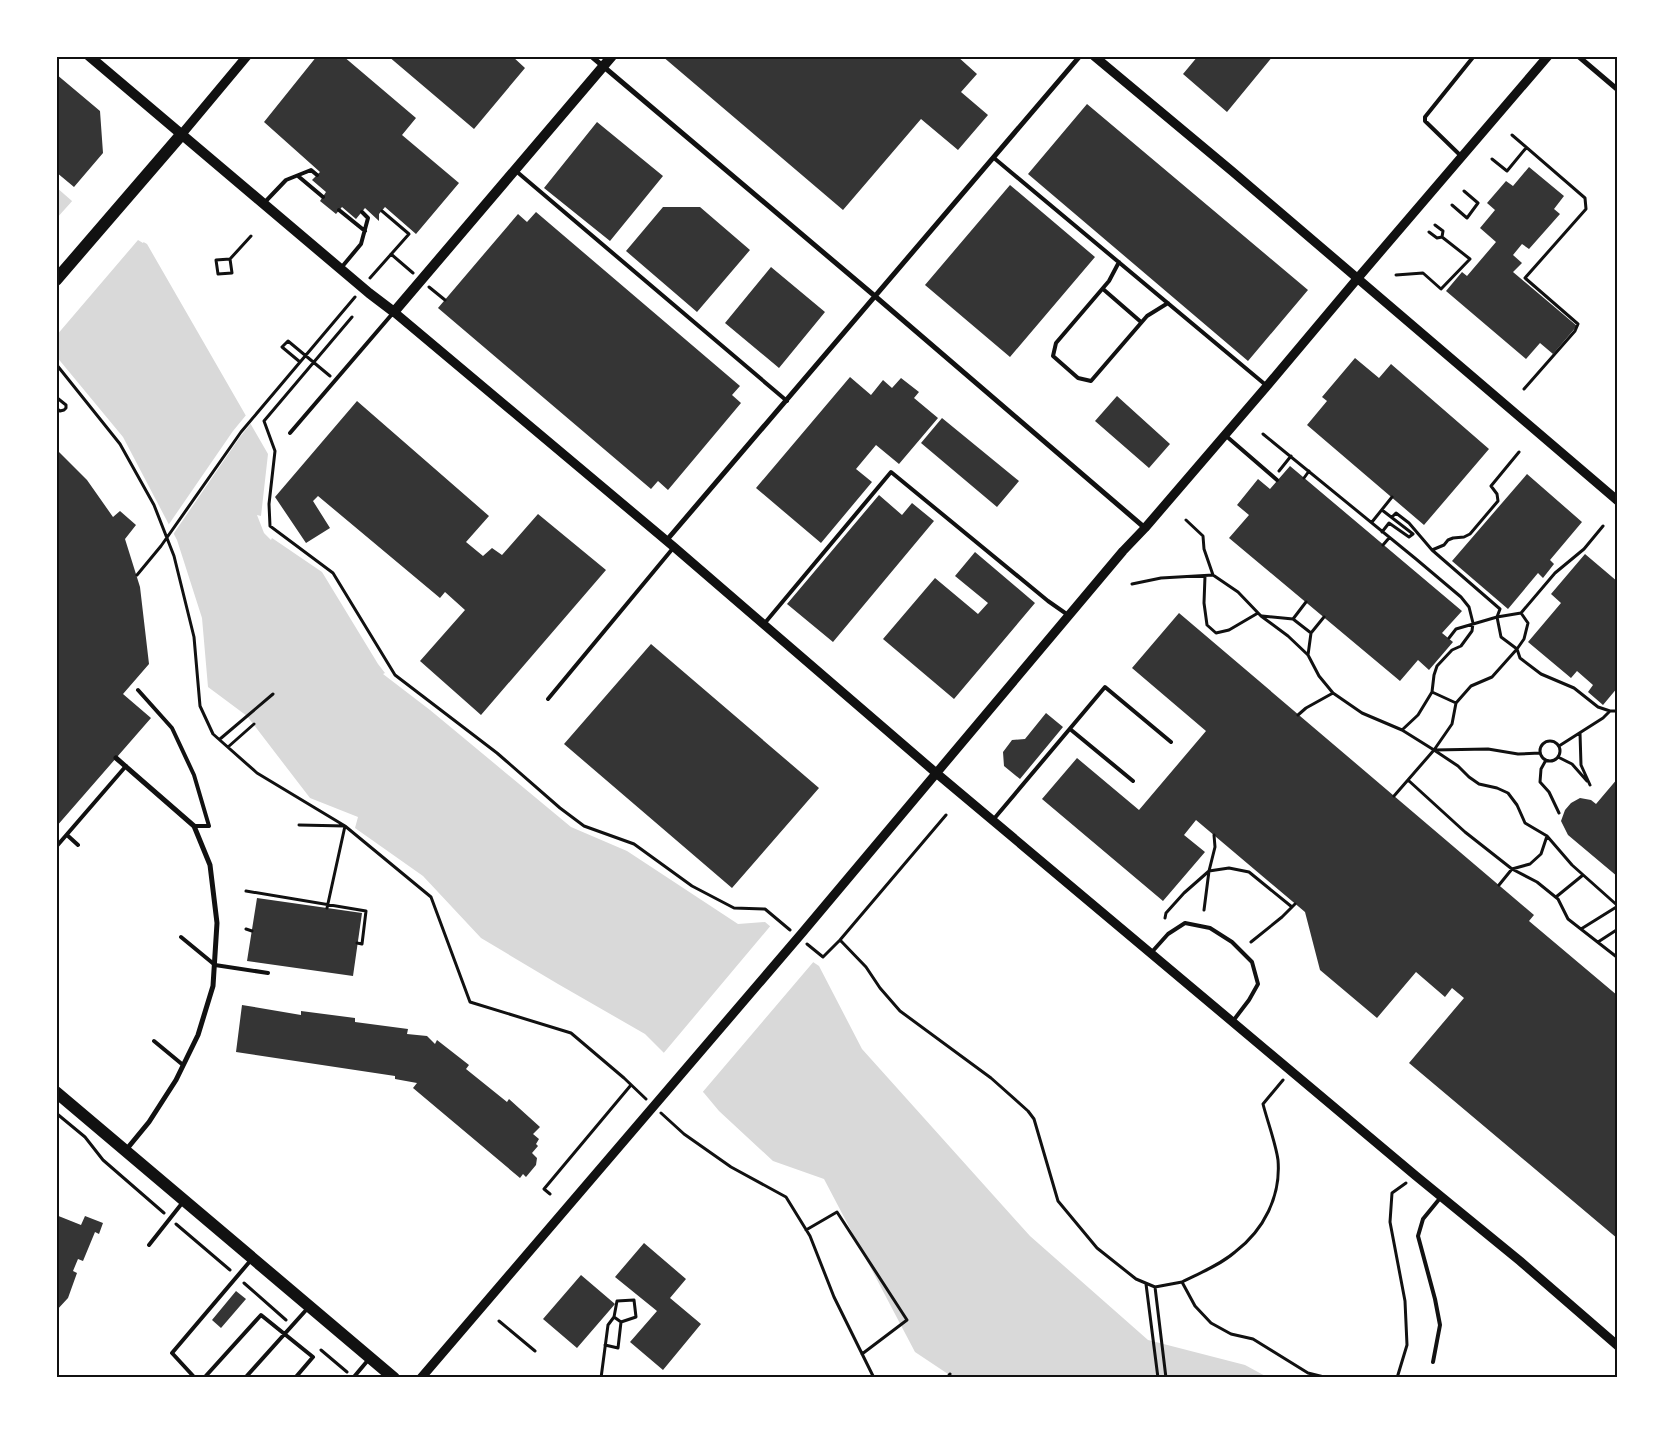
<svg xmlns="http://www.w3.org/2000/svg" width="1674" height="1434" font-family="'Archivo Narrow',sans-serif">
<rect width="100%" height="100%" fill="#fff"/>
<path fill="#d9d9d9" d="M56 187 72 201 147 244 268 454 261 516 257 515 264 533 271 540 272 538 322 572 378 664 385 673 383 674 430 710 571 827 627 851 738 924 765 922 813 962 819 966 862 1049 1030 1236 1148 1340 1245 1365 1269 1378H954L915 1352 824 1179 773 1161 719 1111 704 1093 645 1034 558 984 481 938 423 876 355 828 358 817 310 798 247 716 208 687 202 618 177 540 123 437 56 356Z"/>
<path fill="#fff" d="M74 199 145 240 143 243 138 240 56 336V219Z
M247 414 252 422 240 437 172 536 167 527 233 431Z
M772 924 815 960 701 1094 662 1055Z"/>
<path fill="#353535" d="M317 56H343L416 118 402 135 459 183 416 234 385 207 379 214V221L365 208 356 219 342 207 336 214 320 201 326 192 312 180 320 172 264 122Z
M388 56H512L525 68 474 129Z
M662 56H957L977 74 961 92 988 115 958 150 921 119 843 210Z
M1198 56H1273L1227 112 1183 74Z
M56 74 100 111 103 153 74 187 56 172Z
M1087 104 1308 290 1248 361 1028 174Z
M597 122 663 176 610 241 544 188Z
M1529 167 1564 196 1554 209 1560 214 1529 249 1522 244 1513 255 1522 263 1513 272 1577 326 1553 354 1540 343 1526 359 1446 291 1462 272 1467 276 1496 242 1480 228 1495 210 1487 203 1506 181 1513 186Z
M1010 185 1095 257 1010 357 925 285Z
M663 207H700L750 250 697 312 626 251Z
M536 212 740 386 732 395 741 403 668 490 658 481 651 489 438 308 518 214 527 222Z
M771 267 825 312 779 368 725 323Z
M1355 358 1379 378 1391 364 1489 449 1424 525 1307 425 1327 401 1322 397Z
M850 377 871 395 883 380 892 388 901 378 919 392 914 398 938 418 899 464 876 445 856 469 872 482 821 543 756 488Z
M1117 396 1170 444 1149 468 1095 421Z
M357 401 489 516 466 542 483 556 492 548 502 555 538 514 606 570 481 715 420 661 465 610 445 592 440 598 318 496 313 501 330 528 306 543 275 497Z
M942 418 1019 481 997 507 921 443Z
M56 449 87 480 113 517 120 511 136 525 125 539 140 587 149 664 123 694 151 718 56 827Z
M1290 466 1462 611 1442 633 1453 642 1429 670 1418 660 1400 681 1229 538 1249 515 1237 505 1258 479 1270 489Z
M1527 474 1582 522 1550 560 1554 564 1543 578 1538 573 1508 609 1452 561Z
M879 495 902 515 912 503 934 521 833 642 787 604Z
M975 552 1035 603 954 699 883 639 935 578 978 614 988 603 955 576Z
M1585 554 1618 582V687L1603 705 1588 692 1593 685 1577 671 1571 678 1528 642 1561 603 1551 594Z
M1179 613 1534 915 1529 921 1618 996V1239L1409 1063 1464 998 1452 988 1445 997 1416 972 1377 1018 1320 970 1305 912 1196 820 1184 835 1205 852 1163 901 1042 799 1077 758 1139 810 1206 731 1132 668Z
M651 644 819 788 732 888 564 744Z
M1046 713 1063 727 1020 779 1004 766 1003 752 1012 740 1025 739Z
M1618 778V877L1568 835 1561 821 1565 810 1571 803 1580 798 1591 800 1596 804Z
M257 898 362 913 353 976 247 961Z
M242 1005 301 1015V1011L355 1018V1022L408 1029 407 1034 427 1036 435 1044 437 1040 469 1065 466 1069 507 1102 509 1099 540 1127 533 1134 539 1139 536 1144 538 1146 532 1153 537 1158 536 1165 526 1177 523 1174 520 1178 413 1088 417 1083 395 1079V1076L236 1052Z
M56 1215 81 1225 85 1216 103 1223 99 1234 95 1232 83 1261 78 1259 73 1271 77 1273 68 1298 56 1311Z
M644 1243 686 1279 670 1298 701 1324 663 1370 630 1342 657 1311 615 1277Z
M581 1275 615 1304 577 1348 543 1319Z
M236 1291 246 1299 221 1328 212 1320Z"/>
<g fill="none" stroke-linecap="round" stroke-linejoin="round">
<path stroke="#111" stroke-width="3" d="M1512 135 1585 198 1586 209 1525 278 1578 324 1575 331 1524 389
M1492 159 1507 171 1526 148
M1452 205 1467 218 1478 203 1464 191
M1429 232 1437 238 1442 237
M391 254 413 273
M230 259 216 260 218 274 232 273 230 259 251 236
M1396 275 1423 273 1441 289 1470 259 1442 237 1443 231 1435 225
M370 278 409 234 382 211
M429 287 445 300
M352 317 264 421 275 451 269 504 270 526 333 573 395 675 497 753 560 808 584 826 634 844 692 886 734 908 765 909 790 930
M300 362 282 347 288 341 330 376
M56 364 120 444 154 505 174 556 194 637 200 706 213 734 257 773 345 826 431 897 470 1002 571 1033 624 1078 646 1099
M56 397 66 405V408L64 410 60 411 56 408
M1263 434 1416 559 1461 597 1469 607 1473 623 1472 631 1461 646 1452 650 1437 666 1434 675 1432 692 1418 715 1402 730
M1279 471 1291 456
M1304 478 1309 471
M1382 510 1413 534 1409 537 1389 523 1382 532
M1392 517 1396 513 1409 523 1432 550 1500 609 1497 617 1501 637 1517 649 1520 658 1541 674 1574 688 1598 707 1610 711H1618
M1186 520 1203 536 1204 549 1213 575 1238 592 1261 616 1288 636 1308 655 1319 676 1333 693 1362 713 1402 730 1434 750 1488 749 1518 754 1540 753
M1372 522 1392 497
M1383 545 1389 538
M1432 550 1444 545 1448 540 1453 538 1464 537 1470 534 1498 501 1497 494 1491 486 1519 452
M137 575 161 546 241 432 355 297
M1205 576 1204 603 1207 625 1216 633 1229 630 1258 613
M1132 584 1161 578 1213 575
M1521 613 1528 623 1524 639 1517 649 1492 677 1471 686 1456 703 1452 724 1434 750 1458 766 1469 777 1479 784 1497 788 1508 793 1517 805 1525 823 1547 836 1572 865 1618 906
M1262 616 1293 619 1311 633 1308 655
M1293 619 1306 602
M1311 633 1324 617
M1449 638 1456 629 1497 617 1521 613 1555 573 1584 549 1603 526
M1432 692 1456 703
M1298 715 1306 708 1333 693
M1580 733 1581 765 1590 785
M220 739 273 694
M1540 751a10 10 0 1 1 20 0a10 10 0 1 1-20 0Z
M1559 746 1603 718 1610 711
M228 747 254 724
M1558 757 1572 764 1587 781
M1546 760 1541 769 1540 782 1549 792 1559 813
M1408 780 1465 832 1512 869 1537 882 1558 899 1568 919 1618 958
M1394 796 1434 750
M299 825 345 826
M1499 885 1512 869 1530 864 1541 854 1547 836
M246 891 366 911 362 944 357 943
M1556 897 1583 875
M327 908 345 826
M1204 910 1209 871 1215 847 1214 835
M1165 918 1166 913 1184 893 1209 871 1229 868 1249 872 1292 907
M246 929 252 931
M1581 929 1618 906
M840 940 866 967 880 988 900 1011 991 1078 1028 1111 1034 1119 1058 1201 1097 1248 1136 1279 1155 1287 1182 1282 1195 1306 1211 1323 1231 1334 1253 1339 1308 1373 1328 1378
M1251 942 1282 917 1295 904
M1598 942 1618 929
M807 944 823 957 840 940 946 815
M56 1113 85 1137 103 1160 164 1213
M661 1113 684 1134 731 1167 786 1197 810 1236 834 1297 874 1378
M550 1194 544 1189 631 1085
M176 1224 230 1270
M806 1230 837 1212 907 1320 862 1354
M1182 1282C1200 1273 1220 1265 1235 1252 1264 1230 1281 1196 1278 1160 1276 1144 1267 1120 1263 1104L1283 1080
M244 1283 286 1320
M1146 1284 1158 1378
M1155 1287 1166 1378
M499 1321 535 1351
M605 1345 618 1348 621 1322
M321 1350 347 1372
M601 1378 608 1325 614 1317 617 1301 634 1300 636 1317 621 1322 614 1317
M947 1378 950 1374
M1397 1378 1407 1345 1405 1301 1390 1222 1392 1193 1406 1183"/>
<path stroke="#111" stroke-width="4" d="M1461 156 1425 121V117L1474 56
M994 158 1267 386
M516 171 787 401
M298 176 323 197
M265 202 286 180 311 170 317 175
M339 210 365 231
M1119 262 1109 281 1056 343 1053 356 1078 378 1091 381 1147 316 1168 303
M341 268 361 244 368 218 362 212
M1103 289 1141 322
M290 433 393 313
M1225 435 1277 480
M764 624 891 472 1048 601 1068 615
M138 690 172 728 194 775 209 826H194
M548 699 674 547
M1070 729 1133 781
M993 820 1105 687 1171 742
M67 835 78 845
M56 847 126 766
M181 937 215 965 268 973
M1151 953 1168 934 1185 923 1210 928 1232 942 1252 962 1258 984 1249 1000 1233 1021
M154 1041 183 1065
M149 1245 183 1202
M1433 1362 1440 1325 1435 1299 1418 1236 1423 1219 1441 1197
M195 1378 172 1353 251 1260
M204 1378 261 1315 313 1357 295 1378
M245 1378 307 1309
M353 1378 369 1359"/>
<path stroke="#111" stroke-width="5" d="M591 56 876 297 1145 528
M1578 56 1618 90
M666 541 1080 56
M116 758 194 826 210 865 217 923 213 986 198 1035 176 1080 149 1122 126 1150"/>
<path stroke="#111" stroke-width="9" d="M1094 56 1233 172 1618 501
M181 135 247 56
M394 312 674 547 935 772 1416 1176 1520 1261 1618 1346
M421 1378 802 933 1123 551 1145 528 1267 386 1357 279 1548 56"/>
<path stroke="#111" stroke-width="10" d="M89 56 369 293 394 312 612 56"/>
<path stroke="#111" stroke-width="12" d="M56 280 181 135
M56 1092 394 1378"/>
</g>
<rect width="1674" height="1434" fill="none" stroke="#ffffff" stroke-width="115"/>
<rect x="58" y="58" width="1558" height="1318" fill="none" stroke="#111" stroke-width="2"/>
</svg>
